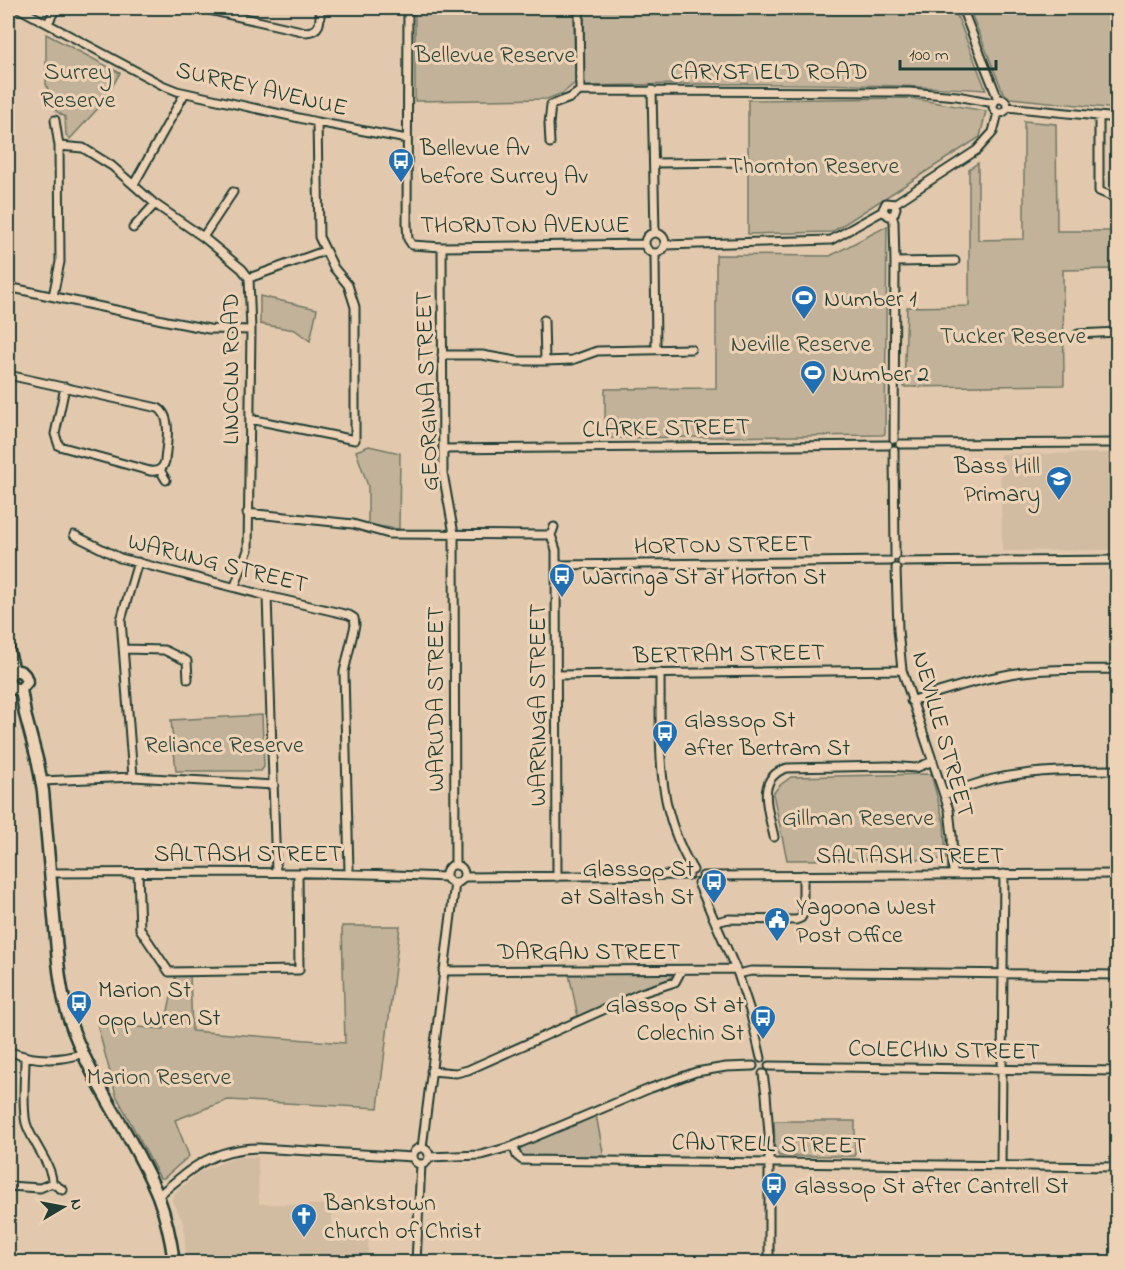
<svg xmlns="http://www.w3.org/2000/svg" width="1125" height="1270" font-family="'Indie Flower',sans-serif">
<rect width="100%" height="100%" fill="#e2c9ad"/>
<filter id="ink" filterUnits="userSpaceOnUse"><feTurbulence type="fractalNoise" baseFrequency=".0167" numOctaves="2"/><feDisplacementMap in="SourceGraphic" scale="12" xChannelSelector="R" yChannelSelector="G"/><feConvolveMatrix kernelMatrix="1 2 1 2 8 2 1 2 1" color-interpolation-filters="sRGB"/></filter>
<g filter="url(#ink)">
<path fill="#d1bca2" d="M1117 453V550L1002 551 1000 454Z
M237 1157H258L259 1204 332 1205V1238H368V1262H186L184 1224 172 1201 173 1195 199 1172Z"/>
<path fill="#c1b299" stroke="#707866" stroke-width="1.5" d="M415 8H574L575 83 563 93 547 99 415 101Z
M584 8H954L986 90C852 82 718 83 584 86Z
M969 8H1117V109L1010 98 1003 92Z
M46 34 120 73 102 104 70 139 66 135 65 117 56 111 46 84Z
M909 98 986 111 980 137 832 232 748 234V100Z
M1024 121 1056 124 1057 231H1117V269L1063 270 1064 385 904 387 907 307 969 306V169L978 163V240L1024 239Z
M887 226 885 434 882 435 605 438V389L716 388V255L830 256Z
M260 296 317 309 310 341 295 330 260 324Z
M369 446 400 453 399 529 368 525V486L356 451Z
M262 715 264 767 261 771H176L171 720Z
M931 774 944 823 946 859 787 860 773 794 779 786 791 777Z
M342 926H400L378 1108 228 1100 175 1120 189 1156 164 1178H160L116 1095 97 1024 164 1029 176 974H190L192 1031 345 1043Z
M569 974H666L671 975 672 979 578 1017Z
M596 1115 604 1157 520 1156 518 1150 520 1147Z
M774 1121H855V1156H779L775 1150Z"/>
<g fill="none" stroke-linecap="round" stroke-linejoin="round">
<defs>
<path id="minor" d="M18 8 162 85 177 91 317 122 407 139
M200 8 306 32C322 31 320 20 320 8
M408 8 407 225 408 239 412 245 442 247 645 244
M579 8 580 91
M962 8 998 99
M48 23 56 8
M652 90 655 233
M580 91 909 92 957 96 994 103
M993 106a7 7 0 1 1 14 0a7 7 0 1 1-14 0Z
M1007 107 1118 118
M1099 117V191L1118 199
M550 143 549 124 551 105 570 98 580 91
M59 146 83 148 112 166 155 204 203 237 242 269 249 278 251 330 248 550 235 586
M654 163 749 162
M134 184 185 93
M894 204 896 208 894 214 889 216 885 213 883 209 886 203 894 204 977 150 993 132 998 113
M892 215 894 222 895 262 894 439
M133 228 155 204
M645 243a10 10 0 1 1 20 0a10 10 0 1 1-20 0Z
M203 237 233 192
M665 245 831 240 883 211
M442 247 443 473 454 534 455 864
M655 254 656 349
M895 262 955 261
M249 278 324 251
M8 287 167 321 209 329 251 330
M53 296 60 262 59 146 55 120
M544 320 545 361
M1078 334 1118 332
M442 355H482L516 361H545L572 360 597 351 691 349
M8 375 158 408C173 416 166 446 165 461 163 469 158 472 150 471L59 446 55 434 65 387
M250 419 355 440V307L348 285 334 268 319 237 317 122
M900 444 1118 443
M443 449 888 445
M894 450 895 556
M160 470 166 480
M247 513 353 524 389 534 551 535 556 550 557 877
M74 535 120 558 267 596 349 615 354 618 355 625 344 672 349 872
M551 535 554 527
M902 562 1118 560
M556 565 890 561
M896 568 898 630 902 670 949 810 952 836 953 874
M267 596 276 872
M124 649 164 650 187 661 188 679
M660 673C661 746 654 805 693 870
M556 675 902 670
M911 701C944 690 976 680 1010 674 1045 668 1082 670 1118 669
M133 777 121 620 138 562
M42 781 133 777 274 785
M944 795C960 789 977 783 993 779 1034 770 1076 770 1118 770
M774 837C769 812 754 778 787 768L889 766 916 768 933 761
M446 874a9 9 0 1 1 18 0a9 9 0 1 1-18 0Z
M50 873C182 872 314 871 446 877
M138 873 140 929 169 972 299 970 298 873
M703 876 1118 874
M464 877 689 875
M698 883 738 974 750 1011 761 1058
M716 922 729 919 796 920 801 918 803 914V875
M443 971 736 969
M738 974 751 971 1118 975
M8 1051C33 1061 57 1062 84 1053
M769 1066 1118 1071
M431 1071 456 1073 468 1070 641 993 675 982 681 971
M763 1074 766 1094 769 1134V1262
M513 1146 517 1156 522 1160 1118 1167
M413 1156a8 8 0 1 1 16 0a8 8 0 1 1-16 0Z
M422 1148 455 883
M429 1157 481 1155 513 1146 651 1088 696 1072 726 1067 753 1066
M1001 1165 1004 874
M52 1183 63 1190
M8 1186 40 1188 52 1183C53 1166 31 1141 26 1123 22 1105 25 1077 25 1058
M158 1196C191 1168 212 1149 258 1148L413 1157
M416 1262 421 1164"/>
<path id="secondary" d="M8 648 14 671
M14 671 9 675V684L15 689H21
M14 671C21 670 26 674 27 682L21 689
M21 689 25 714 38 763 43 791 57 951C59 974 62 997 69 1019 90 1082 133 1135 158 1196 166 1217 171 1240 174 1262"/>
</defs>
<use href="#minor" stroke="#1f3d34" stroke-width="11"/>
<use href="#secondary" stroke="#1f3d34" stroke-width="15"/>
<use href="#minor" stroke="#eed2b5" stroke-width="7"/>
<use href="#secondary" stroke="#eed2b5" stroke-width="10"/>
</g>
</g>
<defs>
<symbol id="bus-pin" viewBox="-11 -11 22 30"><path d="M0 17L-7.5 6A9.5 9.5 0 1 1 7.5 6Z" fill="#1f6fb2" stroke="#eed2b5"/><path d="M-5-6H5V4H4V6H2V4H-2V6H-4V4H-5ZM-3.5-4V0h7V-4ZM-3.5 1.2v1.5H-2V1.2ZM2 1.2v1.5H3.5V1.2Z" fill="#fff"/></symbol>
<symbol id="stadium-pin" viewBox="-11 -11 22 30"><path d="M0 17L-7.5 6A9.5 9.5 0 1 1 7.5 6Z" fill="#1f6fb2" stroke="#eed2b5"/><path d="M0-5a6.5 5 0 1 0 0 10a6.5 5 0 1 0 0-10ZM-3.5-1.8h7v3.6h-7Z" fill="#fff"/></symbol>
<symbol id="school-pin" viewBox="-11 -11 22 30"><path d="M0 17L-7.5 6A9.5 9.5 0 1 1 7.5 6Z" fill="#1f6fb2" stroke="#eed2b5"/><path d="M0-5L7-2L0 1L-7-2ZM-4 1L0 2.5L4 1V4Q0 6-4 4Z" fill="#fff"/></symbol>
<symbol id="civic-pin" viewBox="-11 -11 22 30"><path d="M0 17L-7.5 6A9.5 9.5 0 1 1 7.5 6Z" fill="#1f6fb2" stroke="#eed2b5"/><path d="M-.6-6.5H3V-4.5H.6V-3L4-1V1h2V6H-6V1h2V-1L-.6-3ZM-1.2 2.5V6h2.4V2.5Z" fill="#fff"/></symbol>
<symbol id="church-pin" viewBox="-11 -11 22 30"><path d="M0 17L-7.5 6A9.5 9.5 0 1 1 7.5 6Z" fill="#1f6fb2" stroke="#eed2b5"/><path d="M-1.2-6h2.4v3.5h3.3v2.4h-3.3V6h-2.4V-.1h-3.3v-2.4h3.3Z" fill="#fff"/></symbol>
</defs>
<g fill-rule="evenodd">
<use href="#bus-pin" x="386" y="146" width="30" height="40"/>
<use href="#stadium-pin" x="789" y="283" width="30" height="40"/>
<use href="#stadium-pin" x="798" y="358" width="30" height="40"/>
<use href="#school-pin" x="1044" y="464" width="30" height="40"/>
<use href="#bus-pin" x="547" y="561" width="30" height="40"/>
<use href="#bus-pin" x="650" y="718" width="30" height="40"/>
<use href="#bus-pin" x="699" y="867" width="30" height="40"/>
<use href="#civic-pin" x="762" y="905" width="30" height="40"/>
<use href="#bus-pin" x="64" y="988" width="30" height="40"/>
<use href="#bus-pin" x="748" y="1003" width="30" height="40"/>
<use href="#bus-pin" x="759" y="1170" width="30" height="40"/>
<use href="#church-pin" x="289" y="1201" width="30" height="40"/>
</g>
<g text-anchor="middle" stroke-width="6" stroke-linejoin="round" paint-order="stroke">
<g font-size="24" fill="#2f493e" stroke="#eed2b5">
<text x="495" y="62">Bellevue Reserve</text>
<text x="78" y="79">Surrey<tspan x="78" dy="28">Reserve</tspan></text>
<text x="814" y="173">Thornton Reserve</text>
<text x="1013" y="343">Tucker Reserve</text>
<text x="801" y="351">Neville Reserve</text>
<text x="224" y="752">Reliance Reserve</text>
<text x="858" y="825">Gillman Reserve</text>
<text x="159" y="1084">Marion Reserve</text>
</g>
<g font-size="24" fill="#1f3d34" stroke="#eed2b5">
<text x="769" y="79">CARYSFIELD ROAD</text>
<text transform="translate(262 88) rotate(13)" y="8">SURREY AVENUE</text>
<text x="525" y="232">THORNTON AVENUE</text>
<text transform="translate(230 369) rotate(-90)" y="8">LINCOLN ROAD</text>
<text transform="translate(426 391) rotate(-92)" y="8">GEORGINA STREET</text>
<text transform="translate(666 427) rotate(-1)" y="8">CLARKE STREET</text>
<text transform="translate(723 544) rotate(-1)" y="8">HORTON STREET</text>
<text transform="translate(218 562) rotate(14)" y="8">WARUNG STREET</text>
<text transform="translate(729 653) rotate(-1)" y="8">BERTRAM STREET</text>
<text transform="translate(435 699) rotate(-90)" y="8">WARUDA STREET</text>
<text transform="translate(537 705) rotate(-90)" y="8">WARRINGA STREET</text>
<text transform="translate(944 734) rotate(74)" y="8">NEVILLE STREET</text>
<text x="248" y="861">SALTASH STREET</text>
<text x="910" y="863">SALTASH STREET</text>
<text x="589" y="959">DARGAN STREET</text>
<text transform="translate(944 1049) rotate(1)" y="8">COLECHIN STREET</text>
<text transform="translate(769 1143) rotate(1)" y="8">CANTRELL STREET</text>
</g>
<g font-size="24" fill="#1f3d34" stroke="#eed2b5" text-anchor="start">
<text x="420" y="155">Bellevue Av<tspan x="420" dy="28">before Surrey Av</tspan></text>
<text x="824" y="306">Number 1</text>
<text x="832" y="381">Number 2</text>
<text x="1040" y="473" text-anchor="end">Bass Hill<tspan x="1040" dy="28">Primary</tspan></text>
<text x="582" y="584">Warringa St at Horton St</text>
<text x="684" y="727">Glassop St<tspan x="684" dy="28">after Bertram St</tspan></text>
<text x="694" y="876" text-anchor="end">Glassop St<tspan x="694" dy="28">at Saltash St</tspan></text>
<text x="796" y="914">Yagoona West<tspan x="796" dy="28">Post Office</tspan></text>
<text x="98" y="997">Marion St<tspan x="98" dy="28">opp Wren St</tspan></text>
<text x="744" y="1012" text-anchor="end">Glassop St at<tspan x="744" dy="28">Colechin St</tspan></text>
<text x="794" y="1193">Glassop St after Cantrell St</text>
<text x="324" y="1210">Bankstown<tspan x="324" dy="28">church of Christ</tspan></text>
</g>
</g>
<rect width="1125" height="1270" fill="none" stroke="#eed2b5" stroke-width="30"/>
<rect x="15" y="15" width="1095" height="1240" fill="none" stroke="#1f3d34" stroke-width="2" filter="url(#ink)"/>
<g transform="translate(63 1207) rotate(80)" stroke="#eed2b5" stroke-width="4.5" paint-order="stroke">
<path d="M0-4.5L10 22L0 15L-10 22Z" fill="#1f3d34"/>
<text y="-9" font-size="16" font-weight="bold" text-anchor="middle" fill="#1f3d34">N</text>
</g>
<path d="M900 60v9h96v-9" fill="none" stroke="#1f3d34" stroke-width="3"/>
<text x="909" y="60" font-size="18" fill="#1f3d34" stroke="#eed2b5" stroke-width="4.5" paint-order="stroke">100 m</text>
</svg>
